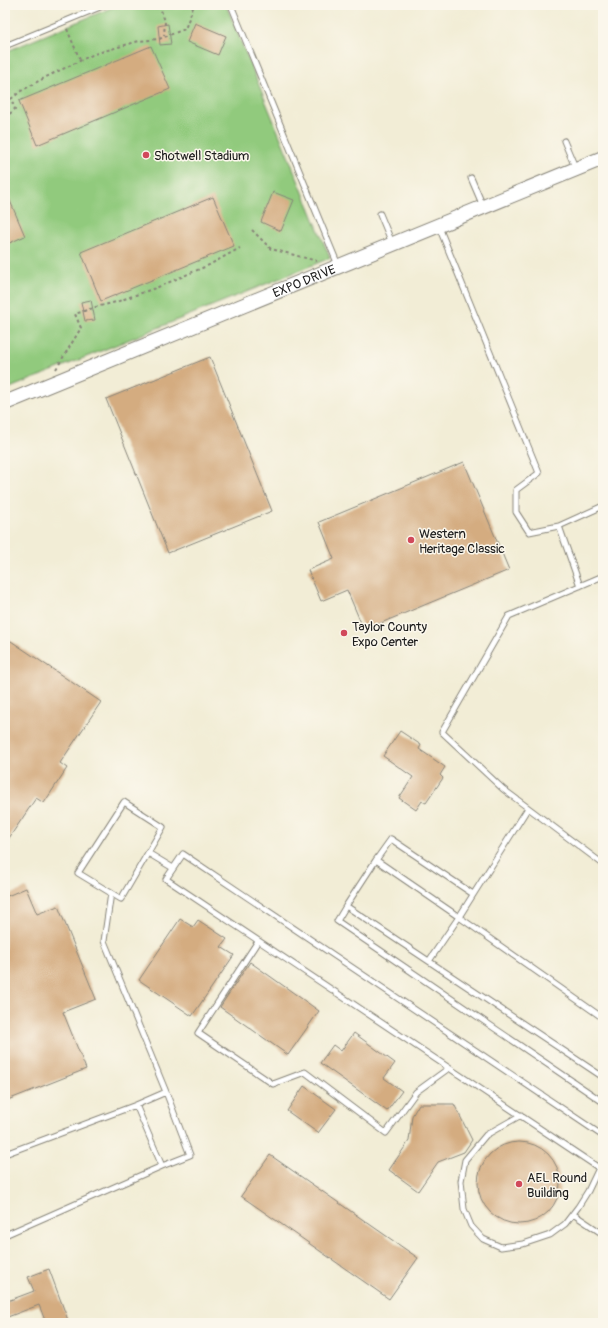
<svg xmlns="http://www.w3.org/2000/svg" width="608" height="1328" font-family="Pangolin,sans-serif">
<rect width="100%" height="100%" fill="#fbf7ec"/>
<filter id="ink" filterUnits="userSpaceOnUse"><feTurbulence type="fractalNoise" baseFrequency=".025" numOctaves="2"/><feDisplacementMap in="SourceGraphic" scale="8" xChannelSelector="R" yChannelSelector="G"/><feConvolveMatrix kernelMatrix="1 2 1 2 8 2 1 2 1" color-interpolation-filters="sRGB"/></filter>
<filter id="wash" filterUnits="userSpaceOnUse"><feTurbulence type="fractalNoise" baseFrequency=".012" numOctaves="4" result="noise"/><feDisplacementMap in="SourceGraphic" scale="16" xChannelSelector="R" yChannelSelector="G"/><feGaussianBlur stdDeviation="0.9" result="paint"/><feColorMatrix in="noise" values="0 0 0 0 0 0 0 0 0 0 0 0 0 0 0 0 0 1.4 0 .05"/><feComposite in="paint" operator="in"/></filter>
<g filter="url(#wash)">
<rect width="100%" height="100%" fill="#f2edd6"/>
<path fill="#91ca7d" stroke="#56734c" d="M118 5H226L330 258 5 390V52Z"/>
<g id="blocks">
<path fill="#d4ac80" d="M195 23 226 36 218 55 187 42Z
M168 24 171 44 160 45 158 26Z
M151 46 170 89 37 145 19 101Z
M5 189 25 236 5 245Z
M273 192 294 200 281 231 261 222Z
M213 197 234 246 101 301 81 252Z
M91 300 95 320 85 321 81 302Z
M210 357 272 511 168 553 106 399Z
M464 462 509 570 364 630 347 590 321 601 308 570 334 559 319 522Z
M5 637 101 702 60 763 67 768 44 803 36 798 5 844Z
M400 731 421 745 419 749 445 767 440 775 443 778 426 803 422 801 416 810 399 798 413 777 383 756Z
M26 888 37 914 58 906 96 999 63 1012 86 1069 5 1101V897Z
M180 919 193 927 198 920 227 939 221 947 234 955 192 1016 139 980Z
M250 962 319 1011 288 1055 220 1007Z
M354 1033 395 1063 384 1078 402 1091 387 1111 320 1063 333 1045 341 1051Z
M304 1086 336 1109 318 1133 287 1111Z
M419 1104H454L472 1140 464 1152 438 1162 418 1191 389 1170 409 1141 412 1116Z
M478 1183a41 41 0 1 1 82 0a41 41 0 1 1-82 0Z
M270 1155 418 1258 389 1299 241 1196Z
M49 1269 69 1323H46L39 1305 5 1318V1302L34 1291 28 1277Z"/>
</g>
</g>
<g filter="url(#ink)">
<use href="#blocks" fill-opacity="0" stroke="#878479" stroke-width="1"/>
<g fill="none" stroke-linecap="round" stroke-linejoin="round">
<defs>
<path id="lane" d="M231 5 338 265
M5 46 105 5
M564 141 575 167
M471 178 483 206
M380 214 392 243
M439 227 539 473 516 490V512L529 532 559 526 580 586
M559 526 603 506
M603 576 509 616 442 732 503 789 603 864
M124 802 163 827 121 899 78 873Z
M528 808 459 917 376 860 346 906 603 1077
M148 853 173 868
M376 860 391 839 473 894
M111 893 104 941 166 1092 190 1155 162 1166
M346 906 337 921 603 1102
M258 941 198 1033 273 1084 305 1072 386 1133 416 1092 449 1068
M429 961 459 917 603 1018
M136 1105 166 1092
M521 1115 486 1135 465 1160 461 1181 464 1209 471 1226 483 1239 501 1247 523 1244 550 1235 565 1224 578 1207 588 1191 599 1168
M603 1136 183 854 166 879 599 1168 603 1167
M5 1154 136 1105 162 1166 5 1235
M573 1214 603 1234"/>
<g id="secondary">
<path id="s1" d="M5 403 603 158"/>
</g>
</defs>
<use href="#lane" stroke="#878479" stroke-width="7"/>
<use href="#secondary" stroke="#878479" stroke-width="16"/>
<path stroke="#878479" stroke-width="2" stroke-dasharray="3 3" stroke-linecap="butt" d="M159 5 165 21 164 36
M67 29 80 60
M5 118 15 109 11 99 21 91 46 77 94 54 139 41 159 39 185 29 194 5
M5 195 6 197
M252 230 271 249 317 261
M56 369 81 328 75 314 96 307 116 302 158 287 209 265 240 248"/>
<use href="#lane" stroke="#fff" stroke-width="5"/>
<use href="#secondary" stroke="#fff" stroke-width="14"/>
</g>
</g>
<g fill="#d1495b" stroke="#fbf7ec" stroke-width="1.5">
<circle cx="146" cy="155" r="4"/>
<circle cx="411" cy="540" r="4"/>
<circle cx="344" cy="633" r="4"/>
<circle cx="519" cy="1184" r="4"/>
</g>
<g text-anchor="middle" stroke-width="3" stroke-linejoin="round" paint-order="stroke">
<g font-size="13" fill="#1c1c1c" stroke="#fbf7ec" text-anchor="start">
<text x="154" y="160">Shotwell Stadium</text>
<text x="419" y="538">Western<tspan x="419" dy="15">Heritage Classic</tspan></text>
<text x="352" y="631">Taylor County<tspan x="352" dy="15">Expo Center</tspan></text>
<text x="527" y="1182">AEL Round<tspan x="527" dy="15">Building</tspan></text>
</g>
<g font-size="13" fill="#1c1c1c" stroke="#fbf7ec">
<text dy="5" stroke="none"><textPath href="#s1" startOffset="323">EXPO DRIVE</textPath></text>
</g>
</g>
<rect width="608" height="1328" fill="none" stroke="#fbf7ec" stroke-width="20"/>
</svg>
